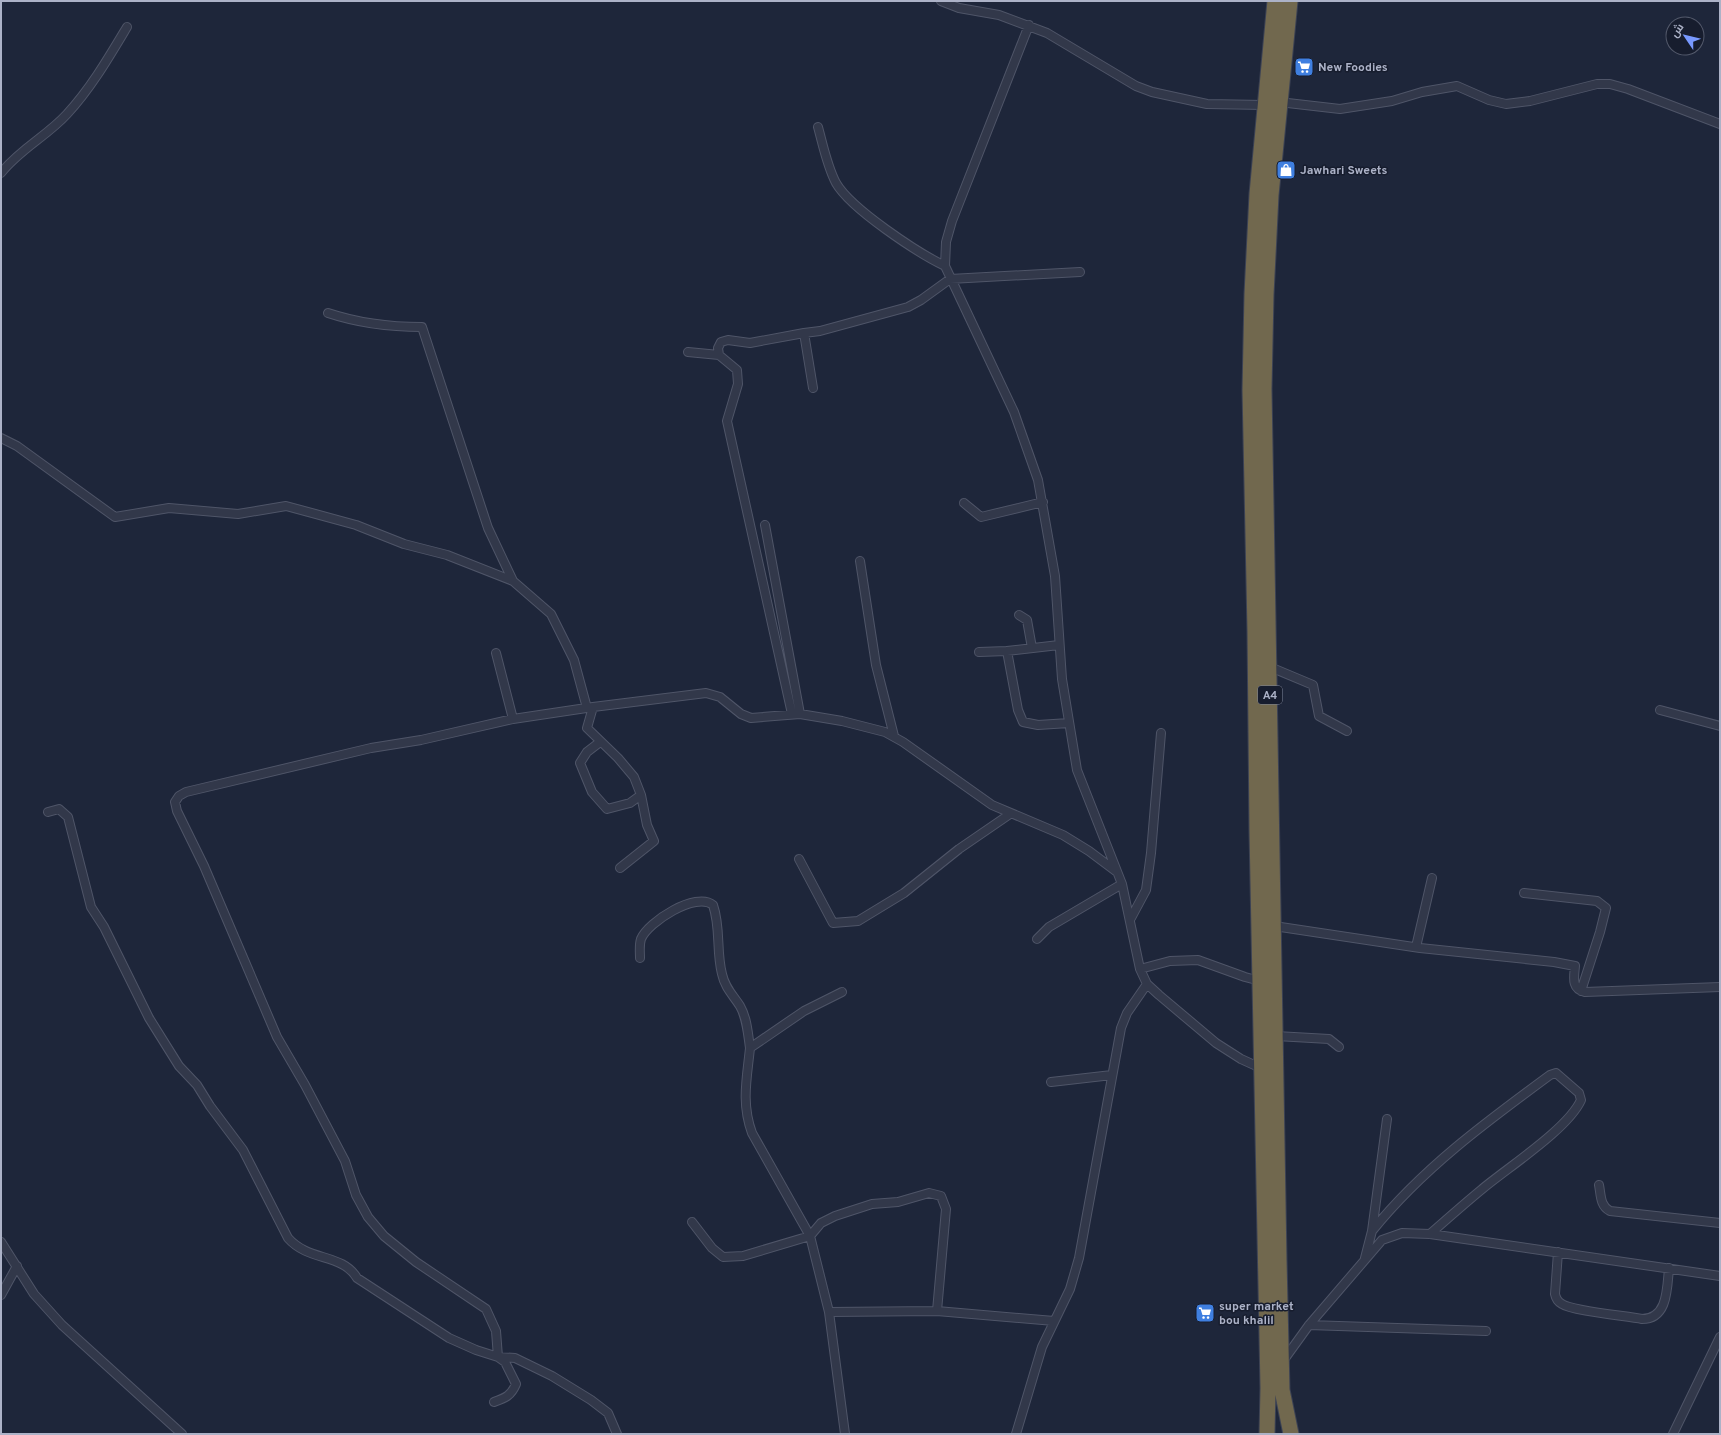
<svg xmlns="http://www.w3.org/2000/svg" width="1721" height="1435" font-family="Overpass,Cairo,sans-serif">
<rect width="100%" height="100%" fill="#1e263a"/>
<g fill="none" stroke-linecap="round" stroke-linejoin="round">
<defs>
<path id="street" d="M941 1 959 8 999 15 1047 33 1136 86 1152 92 1207 104 1264 105
M1029 25 952 221 946 242 945 266 1014 412 1038 480 1055 576 1062 679 1077 770 1122 884 1140 969 1147 984 1159 995 1216 1043 1241 1059 1263 1069
M1279 102 1340 109 1392 101 1422 92 1457 86 1489 100 1506 104 1530 101 1597 84H1610L1628 89 1720 124
M818 127C823 145 827 166 836 183 851 209 918 253 945 266
M1 173C20 149 47 136 67 114 91 88 109 57 127 27
M328 313C358 323 390 327 422 327L488 528 513 581
M688 352 719 355 737 370 738 384 727 421 792 714
M719 355 718 348 721 342 728 340 750 343 804 333
M813 388 804 333 820 331 908 307 921 300 950 279 1080 272
M1 438 17 446 115 517 169 508 238 514 286 506 356 525 404 544 447 555 513 581 551 614 574 660 587 708
M964 503 981 517 1043 502
M765 525 800 714
M860 561 876 665 894 736
M1019 615 1027 620 1032 648
M1007 651 1018 710 1023 722 1038 725 1069 723
M979 652 1007 651 1059 645
M496 653 513 719
M1270 667 1313 685 1319 716 1347 731
M593 707 587 728 618 758 634 777 641 795 630 803 607 809 592 792 580 763 587 752 600 742
M1660 710 1720 726
M48 812 59 809 68 817 91 907 104 927 149 1018 179 1066 197 1085 210 1106 243 1150 288 1238C309 1262 342 1253 357 1278L449 1338 476 1350 498 1357 515 1358 552 1376 591 1400 608 1413 617 1434
M799 859 833 923 858 921 904 893 959 849 1010 814
M620 868 654 841 647 825 641 795
M1524 893 1597 901 1606 908 1600 932 1581 991
M1131 918 1146 890 1151 853 1161 733
M1274 926 1420 948 1554 962 1575 966C1574 977 1571 989 1585 992L1720 987
M1037 939 1049 927 1122 884
M1416 947 1432 878
M640 958C640 952 639 945 641 939 648 922 696 891 713 905 721 928 716 951 722 974 725 988 733 995 740 1006 747 1018 748 1034 750 1048
M1140 969 1170 961 1198 960 1245 977 1260 981
M842 992 804 1011 750 1048C747 1078 741 1103 752 1133L810 1236 829 1312 845 1434
M1276 1036 1329 1039 1339 1047
M1051 1082 1112 1075
M1599 1185C1601 1195 1600 1206 1610 1211L1720 1223
M692 1222 712 1248 723 1257 743 1256 810 1236 821 1223 835 1216 872 1204 898 1202 929 1193 941 1196 946 1209 937 1311
M1372 1231C1422 1169 1486 1122 1550 1075L1556 1073 1579 1093 1581 1100C1568 1129 1507 1168 1481 1190 1464 1204 1447 1219 1430 1234
M1 1242 34 1294 62 1325 182 1434
M1558 1252 1555 1294C1556 1299 1558 1302 1562 1304 1572 1311 1627 1316 1642 1319 1668 1319 1667 1288 1669 1268
M1365 1258 1372 1231 1387 1119
M1 1295 17 1266
M829 1312 937 1311 1054 1321
M1309 1325 1486 1331
M1283 1361 1309 1325 1382 1240 1402 1233 1430 1234 1720 1276
M494 1402C505 1398 511 1396 516 1384L505 1362 498 1357 496 1331 486 1309 416 1262 384 1236 368 1217 356 1195 345 1161 305 1085 277 1037 204 866 177 811 175 802 179 796 186 792 371 748 421 740 513 719 593 707 706 693 720 697 741 714 751 718 800 714 842 721 885 732 903 742 992 805 1063 835 1089 851 1117 872
M1016 1434 1042 1347 1070 1289 1079 1258 1121 1028 1127 1013 1147 984
M1673 1434 1720 1337"/>
<path id="highway" d="M1290 1 1271 195 1266 295 1264 389 1279 1260 1282 1390 1291 1434
M1267 1434 1268 1388 1257 831 1255 631 1250 390 1252 294 1257 194 1275 1"/>
</defs>
<use href="#street" stroke="#4f5568" stroke-width="10"/>
<use href="#highway" stroke="#3c4254" stroke-width="17"/>
<use href="#street" stroke="#32384a" stroke-width="8"/>
<use href="#highway" stroke="#71684e" stroke-width="15"/>
</g>
<defs>
<symbol id="supermarket-square" viewBox="-11 -11 22 22"><rect x="-9" y="-9" width="18" height="18" rx="4" fill="#3f7fe0" stroke="#171d2e"/><path d="M-6-5.5h2.5l.6 2H6L4.5 2H-2.5L-4.4-4H-6ZM-1.5 3.2a1.3 1.3 0 1 0 .1 0ZM3 3.2a1.3 1.3 0 1 0 .1 0Z" fill="#fff"/></symbol>
<symbol id="shop-square" viewBox="-11 -11 22 22"><rect x="-9" y="-9" width="18" height="18" rx="4" fill="#3f7fe0" stroke="#171d2e"/><path d="M-5-2.5h2.3a2.7 3.5 0 0 1 5.4 0H5L5.5 6h-11ZM-1.5-2.5h3a1.5 2.3 0 0 0-3 0Z" fill="#fff"/></symbol>
</defs>
<g fill-rule="evenodd">
<use href="#supermarket-square" x="1293" y="56" width="22" height="22"/>
<use href="#shop-square" x="1275" y="159" width="22" height="22"/>
<use href="#supermarket-square" x="1194" y="1302" width="22" height="22"/>
</g>
<g text-anchor="middle" stroke-width="3" stroke-linejoin="round" paint-order="stroke">
<rect fill="#171d2e" stroke="#7f8599" stroke-width="1" x="1258" y="686" width="24" height="18" rx="3"/>
<g font-size="11" font-weight="bold" fill="#acb2c7">
<text x="1270" y="699">A4</text>
</g>
<g font-size="12" font-weight="bold" fill="#acb2c7" stroke="#171d2e" text-anchor="start">
<text x="1318" y="71">New Foodies</text>
<text x="1300" y="174">Jawhari Sweets</text>
<text x="1219" y="1310">super market<tspan x="1219" dy="14">bou khalil</tspan></text>
</g>
</g>
<rect width="1721" height="1435" fill="none" stroke="#acb2c7" stroke-width="4"/>
<g transform="translate(1685 36) rotate(305)"><circle r="19" fill="#171d2e" stroke="#53596b"/>
<path d="M0-3L7 15L0 10L-7 15Z" fill="#7899ff"/>
<text y="-6" font-size="11" font-weight="bold" text-anchor="middle" fill="#acb2c7">ش</text>
</g>
</svg>
